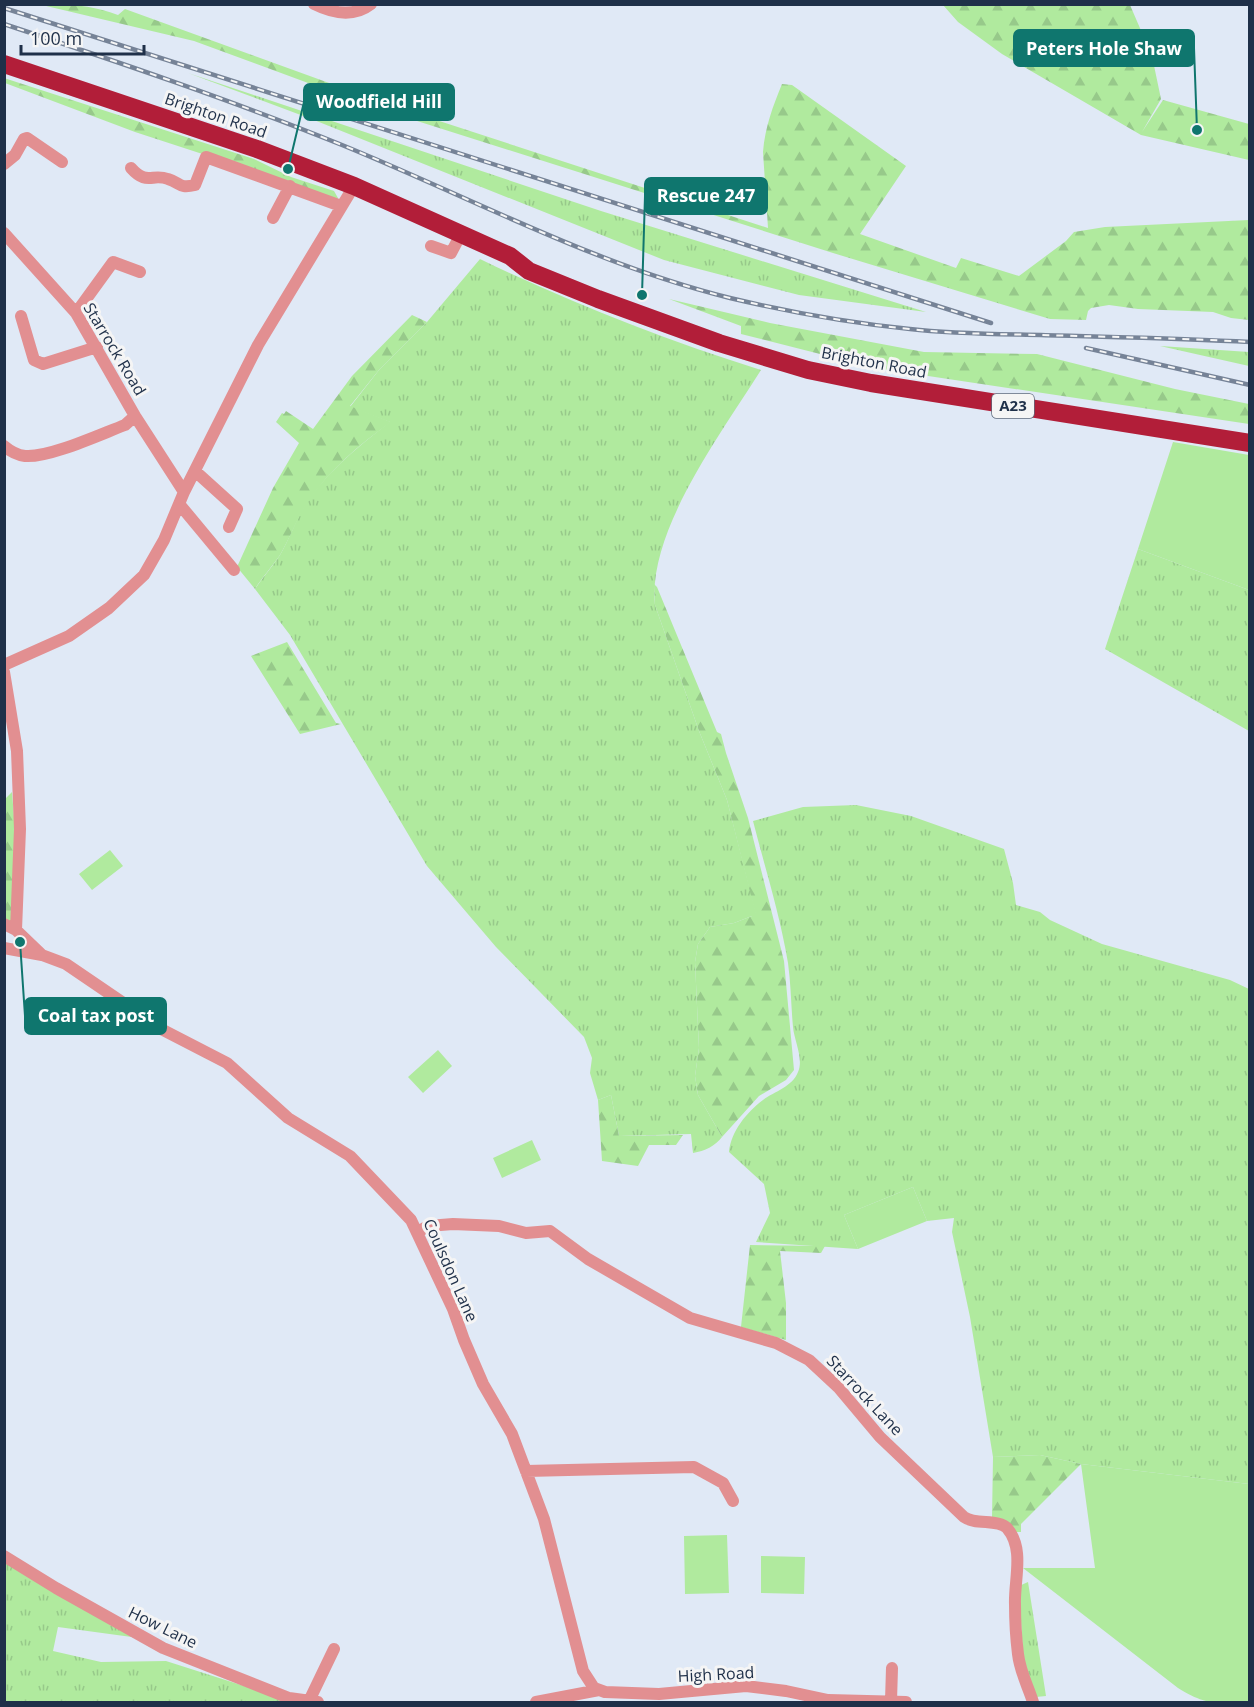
<svg xmlns="http://www.w3.org/2000/svg" width="1254" height="1707" font-family="'Open Sans',sans-serif">
<defs>
<pattern id="grass-tufts" width="24" height="20" patternUnits="userSpaceOnUse" patternTransform="scale(1.5)"><rect width="24" height="20" fill="#b0ea9e"/><path d="M3 7l-1-3M5 7V3M7 7l1-3M15 17l-1-3M17 17v-4M19 17l1-3" fill="none" stroke="#97c98a"/></pattern>
<pattern id="forest-firs" width="22" height="20" patternUnits="userSpaceOnUse" patternTransform="scale(1.5)"><rect width="22" height="20" fill="#b0ea9e"/><path d="M5 1l3.5 6h-7zM16 11l3.5 6h-7z" fill="#97c98a"/></pattern>
</defs>
<rect width="100%" height="100%" fill="#e0e9f6"/>
<path fill="url(#grass-tufts)" d="M188 73 601 211 926 312 799 295 664 260 314 120Z
M480 259C571 303 665 340 761 370 723 431 647 531 655 605L699 731 727 800 757 917 752 916 734 923 710 927 698 944 695 962 699 1048 695 1076 698 1095 722 1137C715 1146 705 1151 693 1153L691 1134 619 1136 611 1095 598 1100 590 1073 592 1058 584 1037 496 947 427 866 290 635 255 589C263 577 272 567 280 555 290 538 296 519 307 502 328 471 360 445 390 422L350 407 379 370 427 322Z
M1160 346 1249 352V366Z
M1138 549 1249 590V731L1105 649Z
M856 805 911 816 1004 849 1013 883 1016 905 1040 912 1050 920 1102 944 1230 980 1249 989V1484L1081 1464 1040 1455 993 1457 970 1317 952 1232 954 1218 927 1221 913 1187 844 1215 858 1249 756 1242 770 1213 764 1184 729 1152C731 1131 747 1112 763 1100 775 1091 792 1087 798 1072 804 1059 794 1040 793 1027 791 1006 791 985 788 963 780 915 765 868 753 821L803 807Z
M4 1556 139 1638 58 1627 53 1651 101 1662 166 1661 294 1702H5Z
M1028 1582 1046 1696 1036 1697 1024 1673 1019 1586Z"/>
<path fill="url(#forest-firs)" d="M42 5C69 4 92 5 118 15L125 9 387 104 768 228 763 152C765 127 773 106 782 84L792 85 906 166 860 234 956 268 961 258 1019 276 1066 241 1074 232 1105 227 1249 220V320L1231 318 1213 312 1138 309 1109 305 1091 308 1088 311 1086 320 1050 319 833 253 373 107 194 41Z
M943 5H1130L1152 56 1161 99 1142 132 1163 100 1249 124V160L1141 135 1002 54 958 22Z
M4 78 254 159 291 177 334 191 338 198 336 201 291 183 135 132 5 83Z
M669 299 770 323 924 352 1037 354 1175 389 1249 404V424L875 368 741 334V326Z
M412 315 427 322 379 370 350 406 391 422C360 444 329 470 308 502 297 518 290 538 280 555 272 567 263 576 255 589L237 567 273 488 299 443 276 422 282 413 284 414 286 411 313 429 352 376Z
M654 584 657 587 717 732 721 734 726 753 748 818 784 961 794 1070 786 1080 759 1096 722 1137 698 1095 695 1076 699 1048 695 962 698 944 710 927 734 923 752 916H756L727 800 699 731 655 605Z
M287 642 336 723 341 724 300 734 251 656Z
M12 792 15 830 12 923 5 918V799Z
M611 1095 619 1136 683 1135 676 1145H649L638 1166 602 1161 598 1100Z
M750 1245 825 1246 821 1253 780 1251 786 1303V1340L741 1327Z
M1040 1455 1081 1464 1021 1524V1532H1016L992 1518 993 1457Z"/>
<path fill="#b0ea9e" d="M1173 442 1249 455V590L1138 549Z
M110 850 123 866 92 890 79 874Z
M438 1050 452 1066 423 1093 408 1077Z
M532 1140 541 1160 502 1178 493 1158Z
M913 1187 927 1221 858 1249 844 1215Z
M1081 1464 1249 1484V1702C1216 1703 1207 1706 1178 1688L1023 1568H1095Z
M727 1535 729 1593 685 1594 684 1536Z
M761 1556 805 1557 804 1594 761 1593Z"/>
<g fill="none" stroke-linecap="round" stroke-linejoin="round">
<path stroke="#e28f91" stroke-width="12" d="M314 4C332 13 353 18 371 4
M4 164 15 155 24 139 27 138 62 162
M131 168C147 186 152 173 168 179 181 183 179 189 195 185L206 157 341 206
M273 218 290 186
M4 233 76 313 135 416 184 492
M431 246 451 253 461 234
M76 313 113 262 140 272
M21 316 34 360 43 364 97 347
M4 446C11 452 17 455 25 456 49 458 101 434 125 425L135 416
M195 471 237 509 229 527
M180 505 234 570
M4 665 69 636 109 608 144 575 164 540 184 492 258 345 354 186
M4 672 17 751 20 829 16 930
M4 924 16 930 41 954
M4 948 42 955 66 964 163 1030 227 1063 288 1118 350 1156 411 1220 453 1309 464 1340 483 1384 512 1434 544 1519 583 1671 594 1688 605 1692 659 1694 746 1686 786 1691 828 1700 906 1702
M418 1232 428 1226 453 1224 499 1226 526 1233 550 1231 588 1259 690 1318 776 1343 809 1360 838 1387 880 1437 964 1517C975 1525 999 1519 1007 1528 1025 1549 1014 1580 1015 1604 1015 1621 1016 1638 1018 1654 1020 1672 1028 1686 1033 1702
M526 1471 694 1467 723 1483 733 1501
M4 1556 56 1588 163 1648 289 1698 318 1702
M309 1701 334 1649
M891 1701 892 1668
M536 1702 599 1690"/>
<path stroke="#b21e39" stroke-width="18" d="M4 64 257 149 354 186 510 256 529 271 598 299 719 343 808 370 871 383 1250 443"/>
<defs>
<path id="rail" d="M4 8 991 323
M4 24C118 62 231 100 342 145 472 198 593 264 730 298 789 312 850 323 910 329 954 334 997 334 1041 335 1110 337 1180 338 1250 342
M1086 348 1250 385"/>
</defs>
<use href="#rail" stroke="#768397" stroke-width="4.5"/>
<use href="#rail" stroke="#f5f5f5" stroke-width="2" stroke-dasharray="7" stroke-linecap="butt"/>
</g>
<g text-anchor="middle" stroke-width="6" stroke-linejoin="round" paint-order="stroke">
<rect fill="#f5f5f5" stroke="#5f6b7d" stroke-width="1.5" x="992" y="394" width="42" height="24" rx="4.5"/>
<g font-size="15" font-weight="bold" fill="#1f3049">
<text x="1013" y="411">A23</text>
</g>
<g font-size="16" fill="#1f3049" stroke="#f5f5f5">
<text transform="translate(216 115) rotate(19)" y="6">Brighton Road</text>
<text transform="translate(115 349) rotate(59)" y="6">Starrock Road</text>
<text transform="translate(874 362) rotate(11)" y="6">Brighton Road</text>
<text transform="translate(451 1270) rotate(66)" y="6">Coulsdon Lane</text>
<text transform="translate(865 1395) rotate(47)" y="6">Starrock Lane</text>
<text transform="translate(163 1627) rotate(26)" y="6">How Lane</text>
<text transform="translate(716 1674) rotate(-3)" y="6">High Road</text>
</g>
</g>
<path fill="none" stroke="#0f766e" stroke-width="2" d="M1197 130L1194 48M288 169L304 102M642 295L645 196M20 942L25 1016"/>
<g fill="#0f766e" stroke="#f5f5f5" stroke-width="2">
<circle cx="1197" cy="130" r="6"/>
<circle cx="288" cy="169" r="6"/>
<circle cx="642" cy="295" r="6"/>
<circle cx="20" cy="942" r="6"/>
</g>
<g fill="#0f766e" stroke="#0f766e" stroke-width="2">
<rect x="1014" y="30" width="180" height="36" rx="6"/>
<rect x="304" y="84" width="150" height="36" rx="6"/>
<rect x="645" y="178" width="122" height="36" rx="6"/>
<rect x="25" y="998" width="141" height="36" rx="6"/>
</g>
<g font-size="18" text-anchor="middle" font-weight="bold" fill="#fff">
<text x="1104" y="55">Peters Hole Shaw</text>
<text x="379" y="108">Woodfield Hill</text>
<text x="706" y="202">Rescue 247</text>
<text x="96" y="1022">Coal tax post</text>
</g>
<rect width="1254" height="1707" fill="none" stroke="#1f3049" stroke-width="12"/>
<path d="M21 45v9h123v-9" fill="none" stroke="#1f3049" stroke-width="3"/>
<text x="30" y="45" font-size="18" fill="#1f3049" stroke="#f5f5f5" stroke-width="4.5" paint-order="stroke">100 m</text>
</svg>
